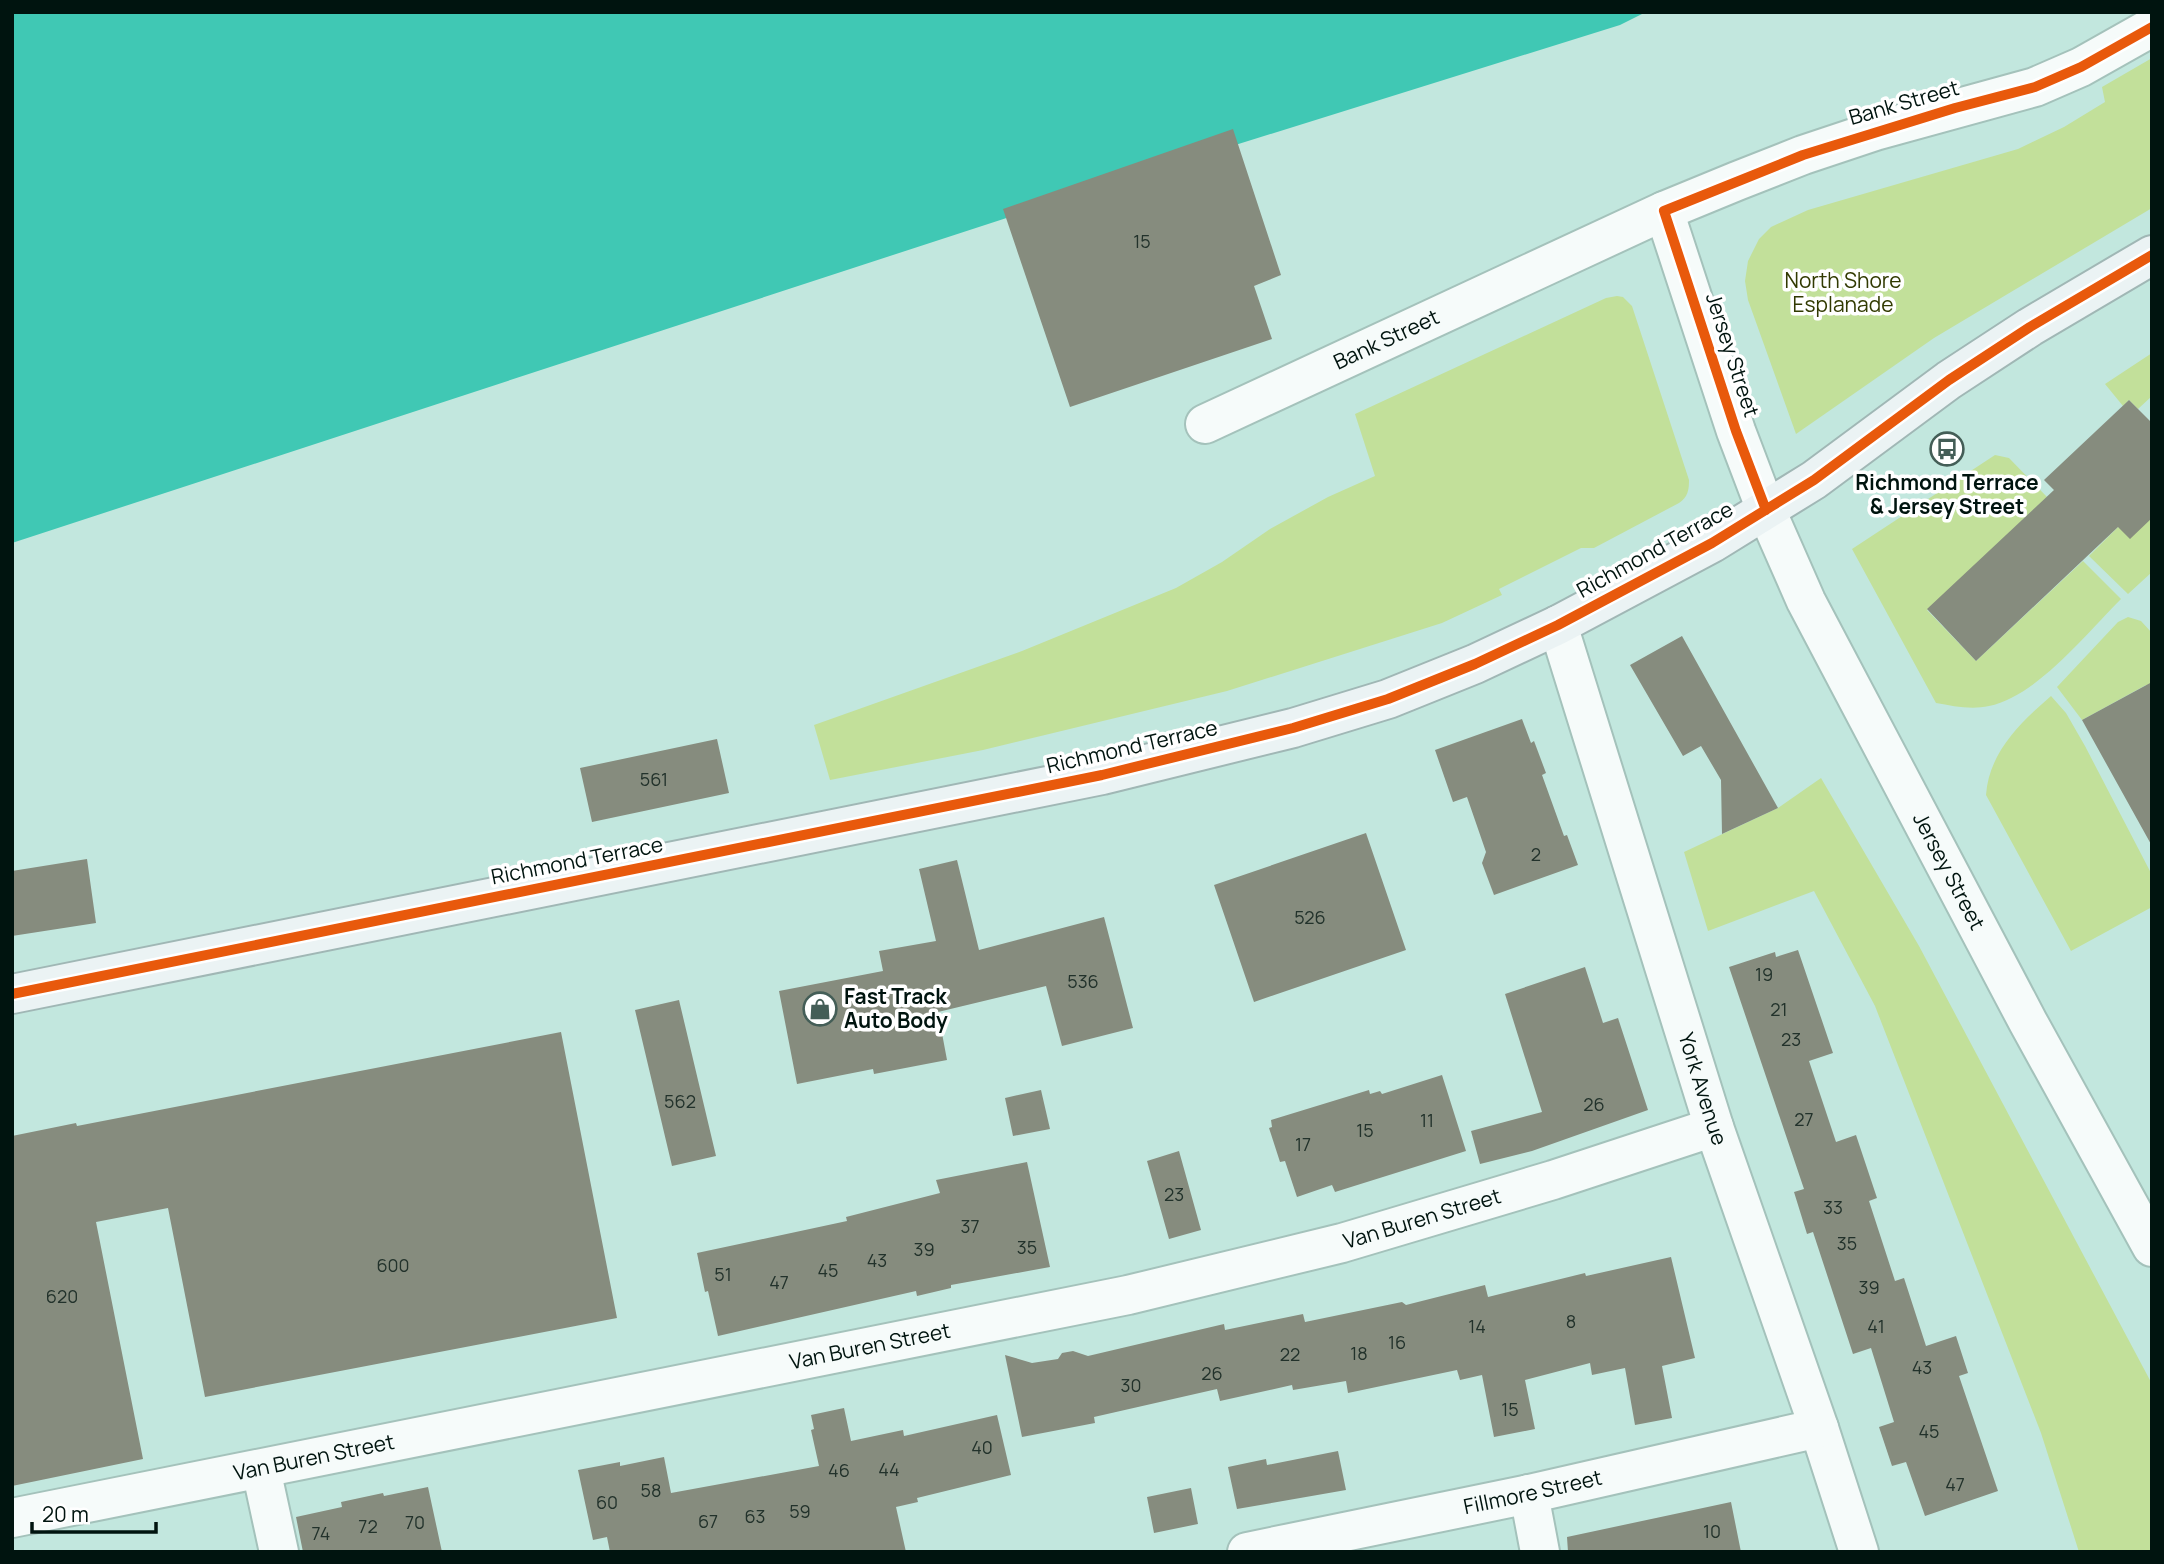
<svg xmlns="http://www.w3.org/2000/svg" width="2164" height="1564" font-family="Manrope,sans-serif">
<rect width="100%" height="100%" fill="#c2e7de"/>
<path fill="#c2e09a" d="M2152 58V208L1934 338 1796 434 1748 300 1745 281 1748 261 1759 239 1771 227 1808 210 2018 149 2064 127 2105 102 2102 87Z
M1617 296 1623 297 1632 306 1689 480C1689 490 1688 497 1679 503L1594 548H1581L1499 589 1502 595 1442 623 1227 691 983 750 830 780 814 725 1022 651 1176 588 1222 562 1270 529 1328 497 1375 476 1355 414 1606 298Z
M2152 353V396L2138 409 2129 400 2123 406 2105 384Z
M1995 455 2009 458 2047 497 1927 610 1976 661 2083 561 2121 599C2086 634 2037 696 1989 706 1971 710 1953 706 1936 703L1852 549Z
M2152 518V572L2128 594 2089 556 2118 527Z
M2128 617 2141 621 2152 633V693L2146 685 2082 720 2057 687 2118 622Z
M2051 696 2066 713 2085 746 2152 875V907L2071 951 1986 795C1989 752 2021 722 2051 696Z
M1821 778 1919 946 2152 1384V1552H2079L2041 1433 1875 1006 1814 891 1708 931 1684 852 1778 808Z"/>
<path fill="#40c8b4" d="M12 12H1646L1620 25 1101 187 12 543Z"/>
<path fill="#868c7e" d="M1233 129 1281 275 1254 286 1272 339 1070 407 1003 209Z
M2129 400 2152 423V518L2130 539 2118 527 1976 661 1927 609 2054 490 2044 480Z
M1682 636 1778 808 1722 834 1721 780 1701 746 1683 756 1630 665Z
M2152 682V846L2082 720Z
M1522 719 1531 743 1534 741 1546 773 1542 775 1564 836 1567 835 1578 865 1494 895 1482 863 1486 852 1467 797 1453 802 1435 750Z
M717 739 729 793 592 822 580 768Z
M1366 833 1406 950 1254 1002 1214 885Z
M87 859 96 923 12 936V871Z
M957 860 979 950 1104 917 1133 1028 1062 1046 1046 986 938 1012 947 1060 874 1074 873 1069 797 1084 779 991 883 971 879 951 936 941 919 869Z
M1798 950 1833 1053 1809 1061 1836 1142 1856 1135 1877 1198 1869 1201 1895 1281 1904 1278 1926 1346 1956 1336 1968 1373 1959 1376 1998 1491 1925 1516 1906 1462 1892 1466 1879 1427 1894 1422 1871 1348 1853 1354 1813 1232 1807 1234 1794 1192 1804 1189 1729 967 1775 952 1776 957Z
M1585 967 1603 1023 1618 1018 1648 1110 1532 1151 1480 1164 1471 1131 1542 1112 1505 994Z
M679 1000 716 1156 672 1166 635 1010Z
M561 1032 617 1318 205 1397 168 1208 96 1222 143 1459 12 1486V1136L76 1123 77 1126Z
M1442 1075 1466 1151 1335 1192 1332 1185 1297 1197 1285 1161 1280 1162 1269 1128 1272 1127 1271 1120 1369 1090 1370 1094 1380 1091 1382 1094Z
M1041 1090 1050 1129 1013 1136 1005 1098Z
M1179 1151 1201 1230 1169 1239 1147 1161Z
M1027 1162 1050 1267 951 1285V1288L917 1296 916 1291 718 1336 708 1291 705 1292 697 1253 847 1221 846 1217 940 1193 936 1180Z
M1671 1257 1695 1358 1662 1366 1672 1418 1635 1425 1625 1368 1592 1375 1590 1363 1525 1380 1535 1429 1494 1437 1482 1375 1460 1380 1457 1370 1348 1393 1346 1381 1293 1390 1292 1385 1220 1401 1217 1389 1094 1417 1095 1423 1022 1437 1005 1355 1032 1363 1058 1359 1062 1353 1073 1351 1088 1356 1224 1324 1225 1330 1303 1314 1305 1322 1402 1302 1406 1305 1485 1285 1488 1297 1585 1273 1586 1276Z
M844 1408 851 1441 903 1430 904 1436 997 1415 1011 1475 917 1498 918 1502 896 1507 906 1552H610L607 1537 593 1540 578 1470 620 1462V1466L664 1457 671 1493 819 1466 811 1430 814 1429 811 1415Z
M1338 1451 1346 1490 1237 1509 1228 1467 1266 1459 1267 1465Z
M428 1487 442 1552H303L296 1517 342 1507 341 1502 383 1493 384 1496Z
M1191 1488 1198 1524 1154 1533 1147 1497Z
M1731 1502 1741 1552H1568L1567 1537Z"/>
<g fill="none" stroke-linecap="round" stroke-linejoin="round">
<defs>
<g id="minor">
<path id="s1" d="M1664 211 1736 431 1766 510 1806 601 2028 1022 2152 1247"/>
<path id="s2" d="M1205 424 1664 211 1737 181 1803 155 1875 131 2035 87 2081 67 2152 27"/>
<path id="s3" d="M1558 625 1714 1127 1819 1428 1859 1552"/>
<path d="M261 1469 279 1552"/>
<path d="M1529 1494 1540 1552"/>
<path id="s4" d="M12 1518 1128 1295 1342 1243 1553 1180 1714 1127"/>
<path id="s5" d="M1247 1552 1529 1494 1819 1428"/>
</g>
<path id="major" d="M12 994 1102 775 1293 728 1388 699 1475 664 1558 625 1712 543 1814 480 1949 380 2030 327 2152 255"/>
</defs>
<use href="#minor" stroke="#a4c2bb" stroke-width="42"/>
<use href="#major" stroke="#a0b7b5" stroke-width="42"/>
<use href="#minor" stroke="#f6fbfa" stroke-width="38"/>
<use href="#major" stroke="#ebf3f4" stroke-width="38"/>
<defs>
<path id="cycleway" d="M1766 510 1736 431 1664 211 1803 155 1955 108 2035 87 2081 67 2152 27
M12 994 1102 775 1293 728 1388 699 1475 664 1558 625 1712 543 1814 480 1949 380 2030 327 2152 255"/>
</defs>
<use href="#cycleway" stroke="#fff" stroke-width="15"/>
<use href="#cycleway" stroke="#e8590c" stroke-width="10"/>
</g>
<defs>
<symbol id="bus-ring" viewBox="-11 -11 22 22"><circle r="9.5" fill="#fff" stroke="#445e57" stroke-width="1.5"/><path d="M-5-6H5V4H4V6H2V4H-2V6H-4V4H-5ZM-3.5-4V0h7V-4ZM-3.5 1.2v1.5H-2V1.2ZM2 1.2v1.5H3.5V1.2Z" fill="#445e57"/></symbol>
<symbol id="shop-ring" viewBox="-11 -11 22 22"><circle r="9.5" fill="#fff" stroke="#445e57" stroke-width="1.5"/><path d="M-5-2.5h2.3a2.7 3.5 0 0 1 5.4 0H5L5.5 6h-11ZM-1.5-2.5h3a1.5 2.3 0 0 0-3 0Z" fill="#445e57"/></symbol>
</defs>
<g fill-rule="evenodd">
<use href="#bus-ring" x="1928" y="430" width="38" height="38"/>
<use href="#shop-ring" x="801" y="990" width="38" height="38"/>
</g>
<g text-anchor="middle" stroke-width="7" stroke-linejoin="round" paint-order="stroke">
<g font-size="18" fill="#22322b">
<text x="1142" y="248">15</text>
<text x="654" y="786">561</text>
<text x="1536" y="861">2</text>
<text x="1310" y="924">526</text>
<text x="1764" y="981">19</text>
<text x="1083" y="988">536</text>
<text x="1779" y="1016">21</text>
<text x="1791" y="1046">23</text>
<text x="680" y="1108">562</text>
<text x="1594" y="1111">26</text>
<text x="1804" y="1126">27</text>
<text x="1427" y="1127">11</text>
<text x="1365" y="1137">15</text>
<text x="1303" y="1151">17</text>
<text x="1174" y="1201">23</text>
<text x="1833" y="1214">33</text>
<text x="970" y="1233">37</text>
<text x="1847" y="1250">35</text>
<text x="1027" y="1254">35</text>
<text x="924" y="1256">39</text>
<text x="877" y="1267">43</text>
<text x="393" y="1272">600</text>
<text x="828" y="1277">45</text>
<text x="723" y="1281">51</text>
<text x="779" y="1289">47</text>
<text x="1869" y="1294">39</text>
<text x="62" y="1303">620</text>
<text x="1571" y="1328">8</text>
<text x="1477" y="1333">14</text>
<text x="1876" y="1333">41</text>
<text x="1397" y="1349">16</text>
<text x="1359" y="1360">18</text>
<text x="1290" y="1361">22</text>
<text x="1922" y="1374">43</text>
<text x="1212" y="1380">26</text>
<text x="1131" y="1392">30</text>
<text x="1510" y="1416">15</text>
<text x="1929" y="1438">45</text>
<text x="982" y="1454">40</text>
<text x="889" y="1476">44</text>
<text x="839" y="1477">46</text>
<text x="1955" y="1491">47</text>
<text x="651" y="1497">58</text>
<text x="607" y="1509">60</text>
<text x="800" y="1518">59</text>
<text x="755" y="1523">63</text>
<text x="708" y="1528">67</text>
<text x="415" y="1529">70</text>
<text x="368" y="1533">72</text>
<text x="1712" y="1538">10</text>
<text x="321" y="1540">74</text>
</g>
<g font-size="21" fill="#00140f" stroke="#fff">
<text transform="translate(1904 103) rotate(-16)" y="7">Bank Street</text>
<text dy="7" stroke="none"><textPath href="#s2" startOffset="200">Bank Street</textPath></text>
<text transform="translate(1732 355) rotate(72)" y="7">Jersey Street</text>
<text transform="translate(1655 550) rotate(-29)" y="7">Richmond Terrace</text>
<text transform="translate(1132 747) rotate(-13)" y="7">Richmond Terrace</text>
<text transform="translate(577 861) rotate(-11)" y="7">Richmond Terrace</text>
<text dy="7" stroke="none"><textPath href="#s1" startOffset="721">Jersey Street</textPath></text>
<text dy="7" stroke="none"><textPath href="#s3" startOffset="486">York Avenue</textPath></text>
<text dy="7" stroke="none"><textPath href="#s4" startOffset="1442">Van Buren Street</textPath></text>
<text dy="7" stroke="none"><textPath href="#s4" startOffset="875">Van Buren Street</textPath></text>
<text dy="7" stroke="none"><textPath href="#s4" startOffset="308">Van Buren Street</textPath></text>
<text dy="7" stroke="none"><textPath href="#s5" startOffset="292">Fillmore Street</textPath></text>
</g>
<g font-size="21" fill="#313a01" stroke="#fff">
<text x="1843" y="288">North Shore<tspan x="1843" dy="24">Esplanade</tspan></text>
</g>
<g font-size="21" font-weight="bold" fill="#00140f" stroke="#fff">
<text x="1947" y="490">Richmond Terrace<tspan x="1947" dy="24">&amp; Jersey Street</tspan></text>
<text x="844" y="1004" text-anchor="start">Fast Track<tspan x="844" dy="24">Auto Body</tspan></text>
</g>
</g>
<rect width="2164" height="1564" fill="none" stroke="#00140f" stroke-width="28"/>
<path d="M32 1522v10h124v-10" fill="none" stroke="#00140f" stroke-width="3.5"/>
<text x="42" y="1522" font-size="21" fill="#00140f" stroke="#ffffff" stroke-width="5" paint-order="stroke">20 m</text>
</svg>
